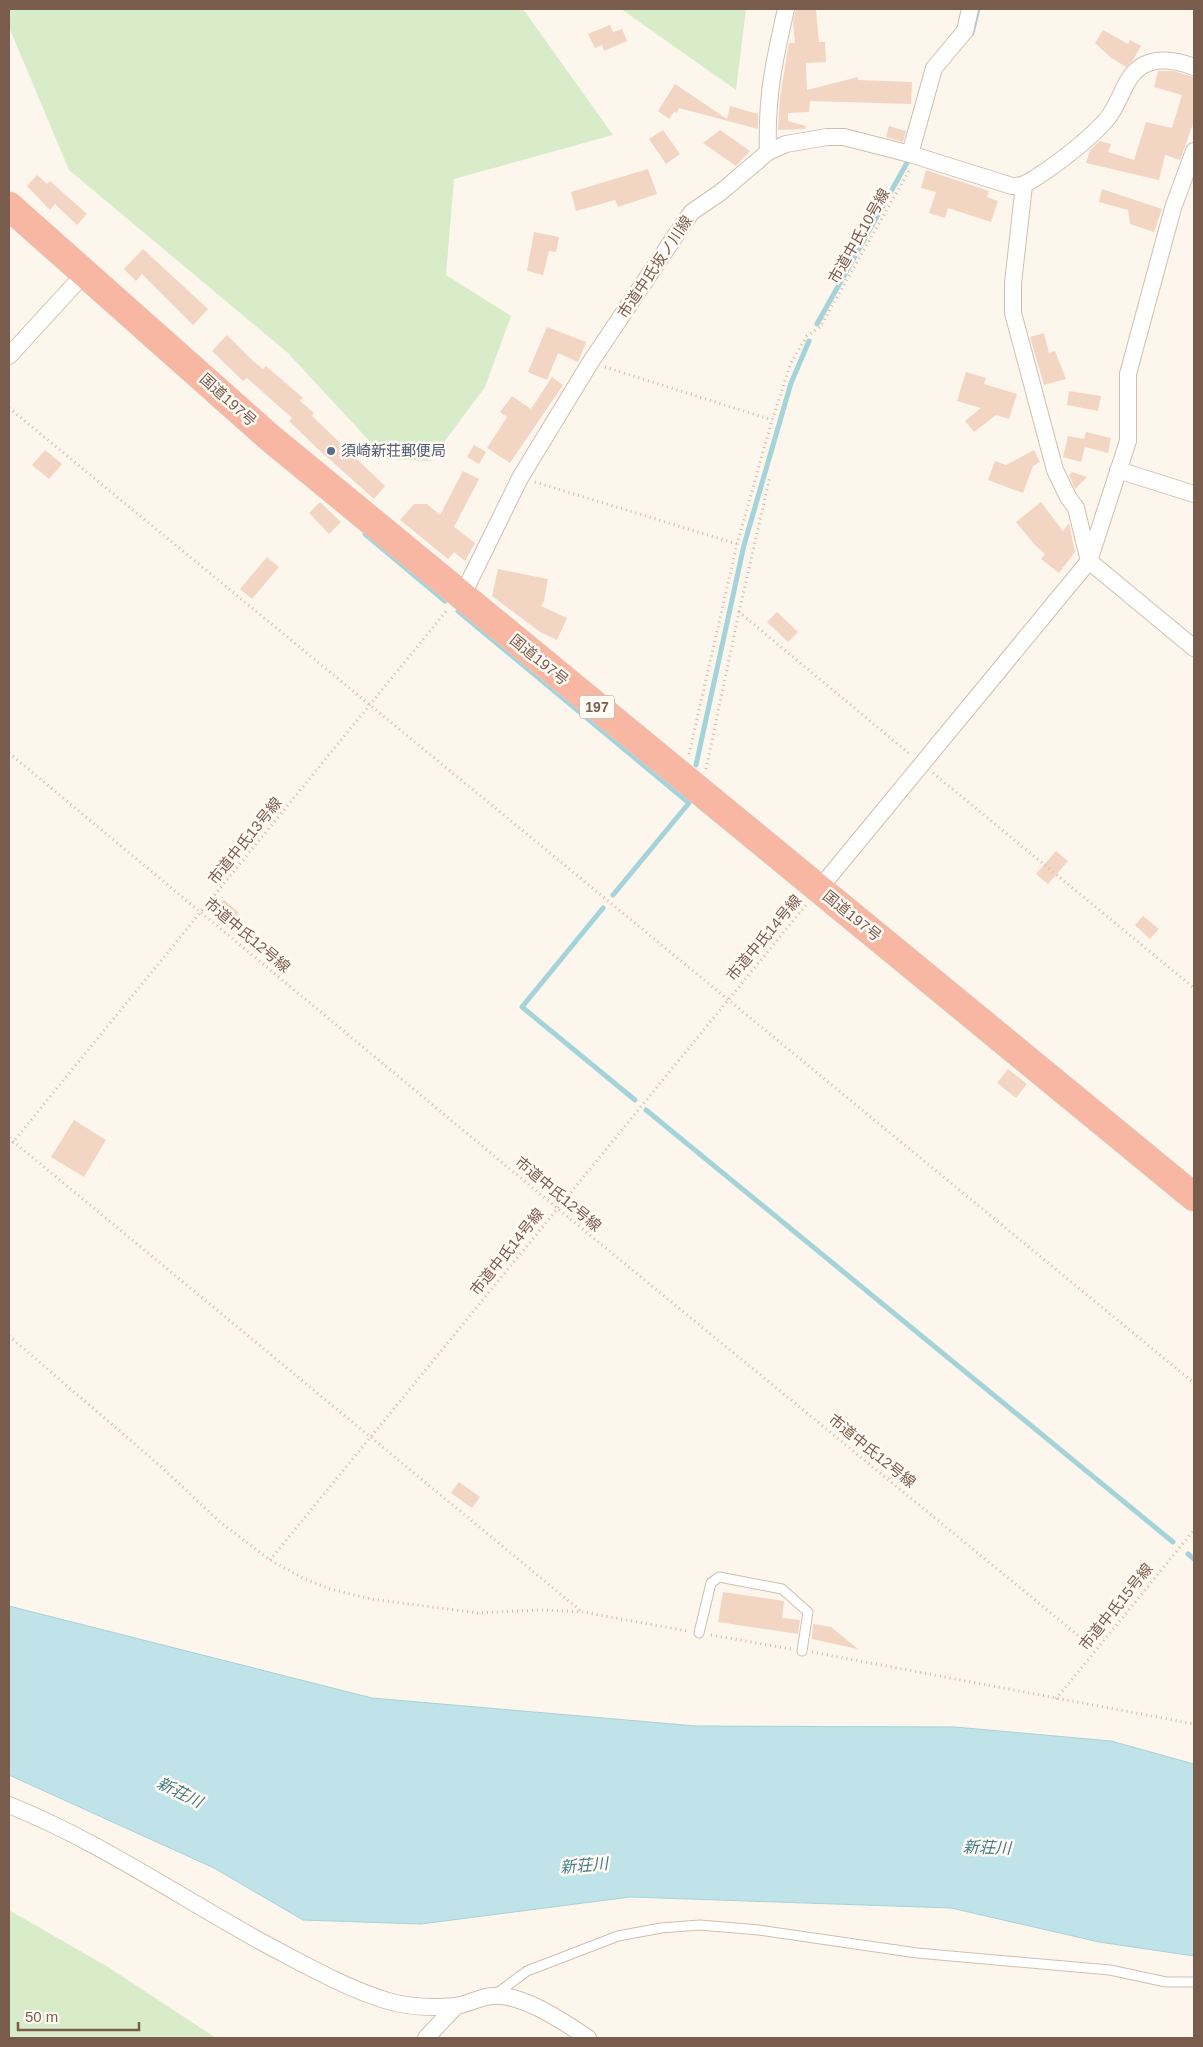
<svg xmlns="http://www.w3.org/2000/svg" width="1203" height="2047" font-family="Helvetica,'Noto Sans JP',sans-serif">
<rect width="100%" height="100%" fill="#fdf6ec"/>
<path fill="#d8ecc9" d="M9 9H523L613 135 454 179 446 275 511 316 485 387 430 461 386 459 288 353 69 170 9 27Z
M621 9H746L736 90Z
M9 1910 108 1967 216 2038H9Z"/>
<path fill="#bfe3e8" stroke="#a5d3da" d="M9 1606 372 1698 696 1726 955 1727 1111 1741 1194 1764V1956L1099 1942 951 1908 630 1897 421 1924 303 1920 214 1868 9 1775Z"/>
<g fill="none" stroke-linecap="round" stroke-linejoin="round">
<path stroke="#a5d3da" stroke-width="5" d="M972 33 978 9
M817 324 908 161
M365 534 445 601
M458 611 689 803 613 895
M696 765 744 545 791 383 809 341
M603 908 522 1007 635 1100
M646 1110 1173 1542
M1188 1554 1194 1559"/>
</g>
<path fill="#f3d5c3" d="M796 9H816L819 42H825L826 62 806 63 807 90 858 77V80L912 82 911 104 810 101 809 112 788 113V121L806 126 805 129 778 130 780 98 788 48 789 43H795L793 21Z
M610 25 613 32 622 29 627 41 604 51 602 45 595 48 588 34Z
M1103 30 1128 44 1130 40 1141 46 1133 60 1126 67 1110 57 1095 43Z
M1158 71H1173L1194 77V121L1180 160 1165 155 1159 180 1086 163 1090 150 1100 141 1111 144 1108 152 1134 160 1146 122 1172 128 1182 95 1154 87Z
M675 84 727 119 730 106 758 114V129L679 108 677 113 674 112 669 119 658 111Z
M889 126 906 131 903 142 886 137Z
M663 130 680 154 666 164 649 139Z
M720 130 750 151 736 166 703 143Z
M648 169 657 194 618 207 615 200 576 211 571 192Z
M926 170 989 191 987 197 998 201 991 222 948 208 945 218 929 213 936 192 921 188Z
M37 175 47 184 50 181 87 214 77 225 55 204 50 210 27 186Z
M1102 189 1162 209 1154 232 1130 224 1128 210 1099 202Z
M534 232 559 237 556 252 549 251 543 275 527 271Z
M143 249 208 309 193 325 142 274 136 281 124 269Z
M547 327 586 342 578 362 558 353 547 380 528 372Z
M1044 333 1049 353 1055 351 1066 379 1044 385 1030 337Z
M227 335 252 360 263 369 266 366 303 398 300 401 314 413 312 416 385 486 374 499 317 448 289 421 292 418 247 378 243 381 212 351Z
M966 372 986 378 984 384 1017 394 1009 419 996 415 974 432 965 421 981 408 957 401Z
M552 377 563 385 510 463 487 448 507 417 500 412 512 396 531 409Z
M1069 391 1101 396 1098 411 1067 405Z
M1086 432 1111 438 1108 453 1085 447 1081 462 1063 457 1068 436 1084 439Z
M474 445 486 452 479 464 467 457Z
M45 450 62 464 49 479 32 465Z
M1034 450 1040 462 1033 466 1023 493 988 480 995 461 1006 465Z
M463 471 479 479 454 527 475 543 465 561 454 552 448 559 400 520 414 504H427L440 515Z
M1072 472 1087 477 1075 489 1069 475Z
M320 502 341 522 329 534 309 513Z
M1041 502 1063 531 1069 523 1075 552 1059 573 1041 559 1045 554 1034 544 1016 522Z
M267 557 279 567 252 599 240 589Z
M498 569 548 579 544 601 541 606 567 618 557 640 540 632 492 596Z
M777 612 798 632 788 642 767 622Z
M1056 851 1068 861 1048 884 1036 874Z
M224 900 239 913 230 924 215 911Z
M1143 916 1159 929 1150 939 1135 925Z
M1008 1069 1027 1084 1016 1098 997 1083Z
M74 1120 106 1140 84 1177 51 1157Z
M459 1482 480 1497 472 1508 451 1493Z
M723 1592 784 1601 782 1618 800 1620 798 1634 718 1622Z
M813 1624 831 1627 858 1649 812 1639Z"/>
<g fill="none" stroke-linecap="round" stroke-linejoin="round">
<defs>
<path id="lane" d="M699 1633 711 1583 719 1577 782 1589 808 1612 802 1651
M496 1994 527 1971 618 1936 661 1928 700 1925 759 1930 917 1953 1110 1970 1166 1982H1194"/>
<path id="street" d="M768 152C766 98 774 61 786 9
M910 154 934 68 965 31 970 9
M1024 185 1013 283V313L1055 470 1068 497 1076 508 1089 561 1194 648
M9 356 85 273
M1118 470 1194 494
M460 595 467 586 520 478 590 363 686 220 692 212 721 192 768 152 786 144 827 137H844L910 154 1012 186C1025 187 1034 178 1046 171 1067 156 1090 139 1107 119 1117 107 1121 92 1129 79 1144 55 1172 58 1194 67
M819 889 1089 561 1128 441V374L1173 208 1194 151
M9 1805C101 1842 184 1900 271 1947 309 1967 348 1989 388 2001 409 2007 435 2008 456 2006 468 2004 480 1997 492 1996 522 1993 564 2022 588 2038
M426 2038 456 2006"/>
<path id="highway" d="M9 206 269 437 1194 1197"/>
</defs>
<use href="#lane" stroke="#d1beb0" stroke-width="11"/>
<use href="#street" stroke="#d1beb0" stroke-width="18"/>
<use href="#highway" stroke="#dad1cd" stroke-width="29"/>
<path stroke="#d9b8a5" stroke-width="3" stroke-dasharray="1 4" stroke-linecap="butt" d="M605 367 772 420
M9 408 1194 1383
M535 482 737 544
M739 612 770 476
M9 753 558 1209 1096 1650
M689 754 737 544 772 420 791 363 807 336 820 327 910 169
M706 769 739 612 911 755
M933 773 1194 988
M9 1138 582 1612
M9 1147 448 609
M9 1336 158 1464 220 1522 270 1560 303 1578 330 1589 371 1599 478 1613 540 1610 583 1612 687 1631
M270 1560 806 905
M711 1635 791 1649
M812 1652 1194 1724
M1056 1699 1194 1530"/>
<use href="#lane" stroke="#fff" stroke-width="9"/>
<use href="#street" stroke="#fff" stroke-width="16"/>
<use href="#highway" stroke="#f7b7a3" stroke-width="28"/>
</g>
<circle fill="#5c6f8a" stroke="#fffaf3" stroke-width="2" cx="331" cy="451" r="5"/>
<g text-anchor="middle" stroke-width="5" stroke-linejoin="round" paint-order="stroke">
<rect fill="#fffaf3" stroke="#a28b7f" stroke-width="1" x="579.5" y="695.5" width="35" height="23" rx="4"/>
<g font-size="14" font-weight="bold" fill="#7a5c4d">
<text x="597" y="712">197</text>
</g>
<g font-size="15" fill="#7a5c4d" stroke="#fffaf3">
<text transform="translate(859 236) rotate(-60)" y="5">市道中氏10号線</text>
<text transform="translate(655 267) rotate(-56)" y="5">市道中氏坂ノ川線</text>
<text transform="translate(228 400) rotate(42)" y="5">国道197号</text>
<text transform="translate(539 660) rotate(39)" y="5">国道197号</text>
<text transform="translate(245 841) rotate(-51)" y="5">市道中氏13号線</text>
<text transform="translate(852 916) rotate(39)" y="5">国道197号</text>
<text transform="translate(247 935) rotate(40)" y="5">市道中氏12号線</text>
<text transform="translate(764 938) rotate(-50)" y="5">市道中氏14号線</text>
<text transform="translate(558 1194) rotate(40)" y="5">市道中氏12号線</text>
<text transform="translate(507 1252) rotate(-51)" y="5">市道中氏14号線</text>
<text transform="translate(872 1451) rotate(39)" y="5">市道中氏12号線</text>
<text transform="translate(1116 1607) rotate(-51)" y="5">市道中氏15号線</text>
</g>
<g font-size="15" fill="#4e5e75" stroke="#fffaf3" text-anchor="start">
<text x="341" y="456">須崎新荘郵便局</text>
</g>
<g font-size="16" font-style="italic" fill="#437c86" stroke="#fffaf3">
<text transform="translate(180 1792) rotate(26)" y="6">新荘川</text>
<text transform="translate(987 1847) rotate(2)" y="6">新荘川</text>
<text transform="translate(584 1865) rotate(-5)" y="6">新荘川</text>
</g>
</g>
<rect width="1203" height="2047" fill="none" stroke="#7a5c4d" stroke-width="20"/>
<path d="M18 2022v8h121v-8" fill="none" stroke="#7a5c4d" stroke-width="2.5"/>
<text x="25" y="2022" font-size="15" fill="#7a5c4d" stroke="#fffaf3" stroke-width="4" paint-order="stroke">50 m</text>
</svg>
